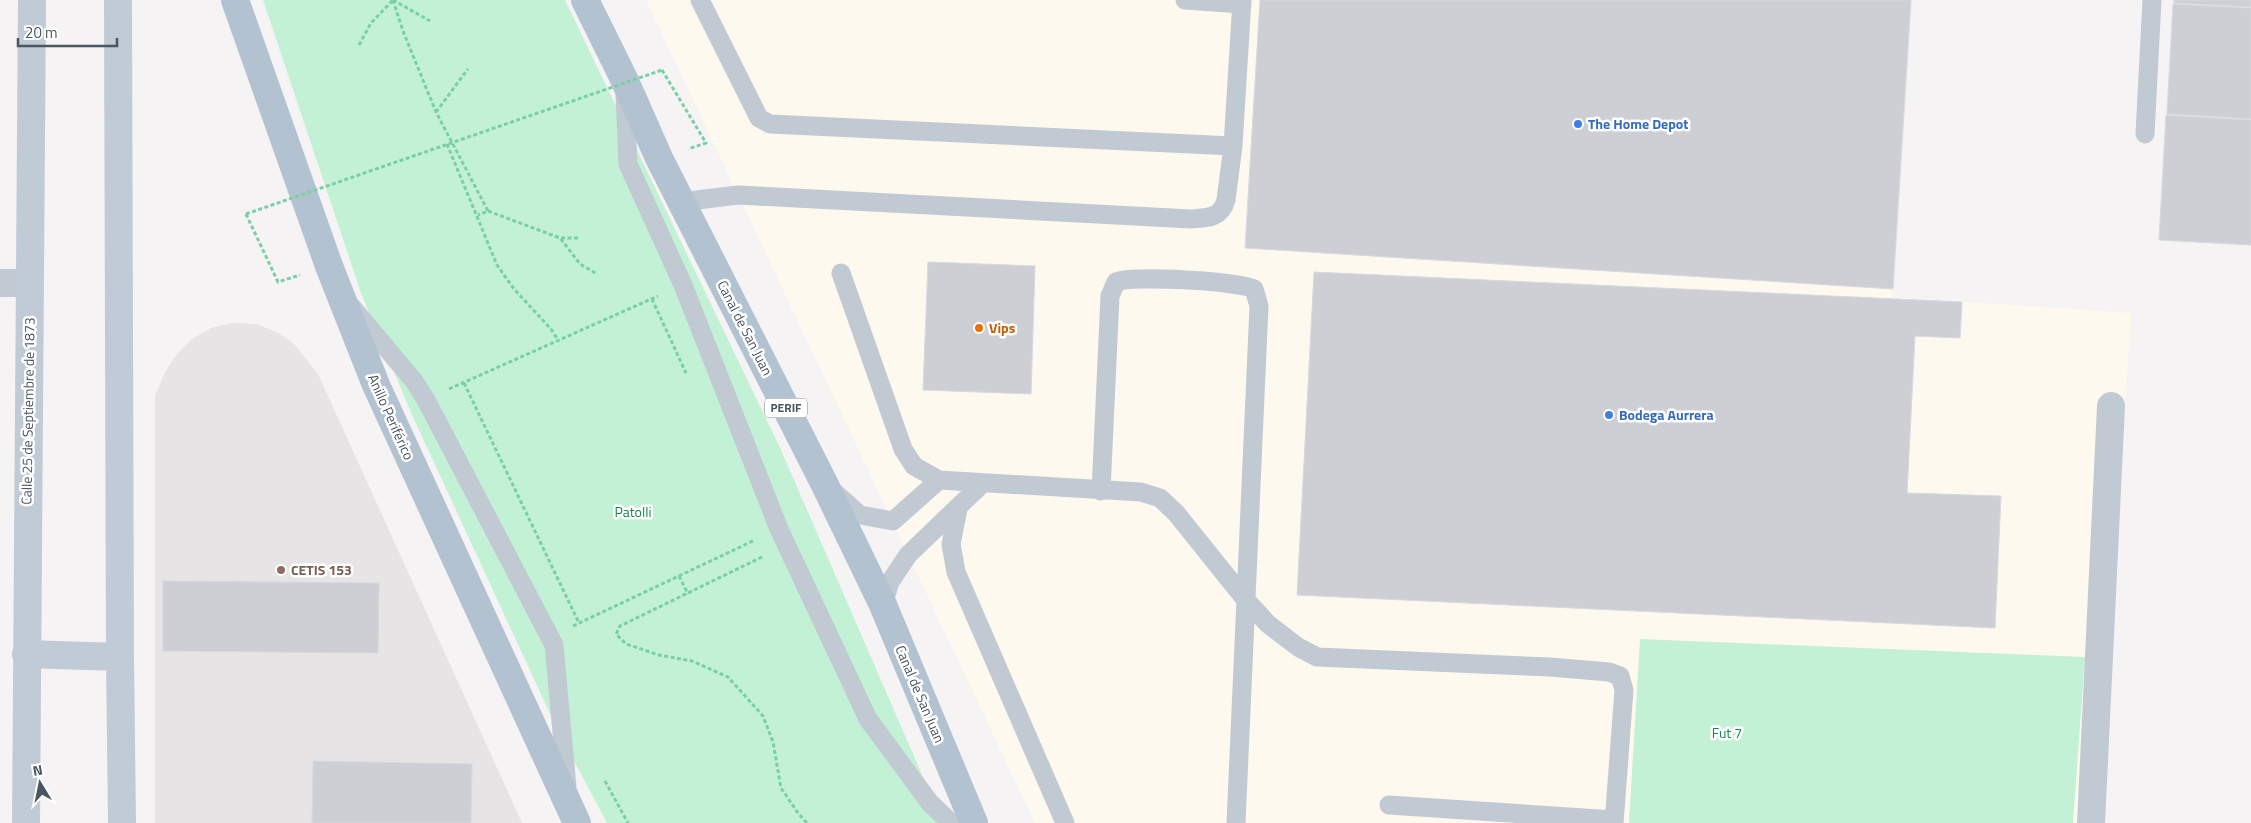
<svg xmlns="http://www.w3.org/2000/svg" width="2251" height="823" font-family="'Titillium Web',sans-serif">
<rect width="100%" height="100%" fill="#f5f3f3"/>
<path fill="#fdf9ef" d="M646 0H1911L1892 297 2131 313 2100 823H1035Z"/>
<path fill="#e6e4e5" d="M232 323 256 324 279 333 294 344 318 374 522 823H155V396L165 372 177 354 192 339 211 328Z"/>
<path fill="#c3f1d5" d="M263 0H565L781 450 943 823H607L557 729 413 417 362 296Z
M1640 639 2085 657 2073 823H1629Z"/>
<path fill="#cdcfd5" stroke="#d7d9de" d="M1260 0H1911L1893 289 1245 248Z
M2174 0H2251V7L2174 3Z
M2173 4 2251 8V119L2167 114Z
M2166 115 2251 120V245L2159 240Z
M928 262 1035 266 1031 394 923 390Z
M1314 272 1962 302 1960 338 1915 336 1907 493 2001 496 1995 628 1297 595Z
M163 581 379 583 378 653 163 651Z
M313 761 472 764 471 823H312Z"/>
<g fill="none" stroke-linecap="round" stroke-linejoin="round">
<path stroke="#7ad0a6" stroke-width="3" stroke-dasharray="4 2.5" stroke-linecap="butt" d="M393 0 403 31 436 112 488 211 478 215
M393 0 430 21
M359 45 371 23 393 0
M662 70 706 143 688 149
M436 112 468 69
M447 144 497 265 514 289 551 329 558 340
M488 211 560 238 580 264 597 274
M246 214 278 282 300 275
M561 238H580
M652 299 686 373
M464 383 579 623
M449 389 658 296
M762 557 620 626 616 634 626 644 659 655 692 661 728 677 763 716 773 742 781 788 798 813 807 823
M679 576 688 594
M573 626 755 540
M605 781 628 823"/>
<path stroke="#c1cad2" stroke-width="19" d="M700 0 759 118 770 124 1233 146
M1185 0 1242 4
M625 94 628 164 683 285 779 529 868 719 930 803 951 823
M2145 134 2152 0
M681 202 738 195 1191 219C1208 218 1221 218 1226 200L1233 146 1242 0
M841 273 903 449 914 466 939 480 1141 492 1160 498 1176 513 1245 599 1268 624 1298 647 1317 657 1550 667 1609 672 1620 676 1624 690 1614 823
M351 306 414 381 426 400 554 645 567 787
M833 491 860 515 893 521 939 480
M1101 491 1110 296 1116 282C1132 275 1239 281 1254 289L1259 306 1236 823
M958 509 951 544 956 572 1065 823
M883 605 890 582 908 555 983 483
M1389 805 1614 820"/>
<path stroke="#c1cad2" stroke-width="28" d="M0 283H29
M2091 823 2111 406"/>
<path stroke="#c1cbd6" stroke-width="28" d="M118 0 120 657 122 823
M26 654 120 657
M26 823 32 0"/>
<path stroke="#b3c2d1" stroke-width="28" d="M235 0 329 266 376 385 577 823
M585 0 625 81 659 158 825 485 883 605 974 823"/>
<path stroke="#7ad0a6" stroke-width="3" stroke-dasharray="4 2.5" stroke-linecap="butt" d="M246 214 662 70"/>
</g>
<g fill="#3f7fe0" stroke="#fff" stroke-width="2">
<circle cx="1578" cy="124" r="5"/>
<circle cx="1609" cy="415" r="5"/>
</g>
<circle fill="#e8710a" stroke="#fff" stroke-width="2" cx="979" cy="328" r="5"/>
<circle fill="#8d6e63" stroke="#fff" stroke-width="2" cx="281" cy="570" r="5"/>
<g text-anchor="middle" stroke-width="5" stroke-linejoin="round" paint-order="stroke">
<rect fill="#fff" stroke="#808990" stroke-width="1" x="765" y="398.5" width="42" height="19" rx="4"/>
<g font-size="12" font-weight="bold" fill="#4a5661">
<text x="786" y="412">PERIF</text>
</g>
<g font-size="14" font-weight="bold" fill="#366cbe" stroke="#fff" text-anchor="start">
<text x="1588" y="129">The Home Depot</text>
<text x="1619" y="420">Bodega Aurrera</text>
</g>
<g font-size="14" fill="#4a5661" stroke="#fff">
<text transform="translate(745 328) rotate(63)" y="5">Canal de San Juan</text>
<text transform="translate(28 411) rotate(-89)" y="5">Calle 25 de Septiembre de 1873</text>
<text transform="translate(391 417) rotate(66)" y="5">Anillo Periférico</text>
<text transform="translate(920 694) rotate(67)" y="5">Canal de San Juan</text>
</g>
<g font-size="14" font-weight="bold" fill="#c56008" stroke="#fff" text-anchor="start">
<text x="989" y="333">Vips</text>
</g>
<g font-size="14" fill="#17864f" stroke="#fff">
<text x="633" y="517">Patolli</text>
<text x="1727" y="738">Fut 7</text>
</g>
<g font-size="14" font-weight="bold" fill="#785e54" stroke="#fff" text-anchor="start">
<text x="291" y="575">CETIS 153</text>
</g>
</g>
<g transform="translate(40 783) rotate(350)" stroke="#ffffff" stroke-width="4" paint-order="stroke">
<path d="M0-4L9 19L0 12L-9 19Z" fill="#4a5661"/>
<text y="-8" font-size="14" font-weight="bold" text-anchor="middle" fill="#4a5661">N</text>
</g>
<path d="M18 38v8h99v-8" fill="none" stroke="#4a5661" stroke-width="2.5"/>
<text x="25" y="38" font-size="15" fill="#4a5661" stroke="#ffffff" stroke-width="4" paint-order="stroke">20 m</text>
</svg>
